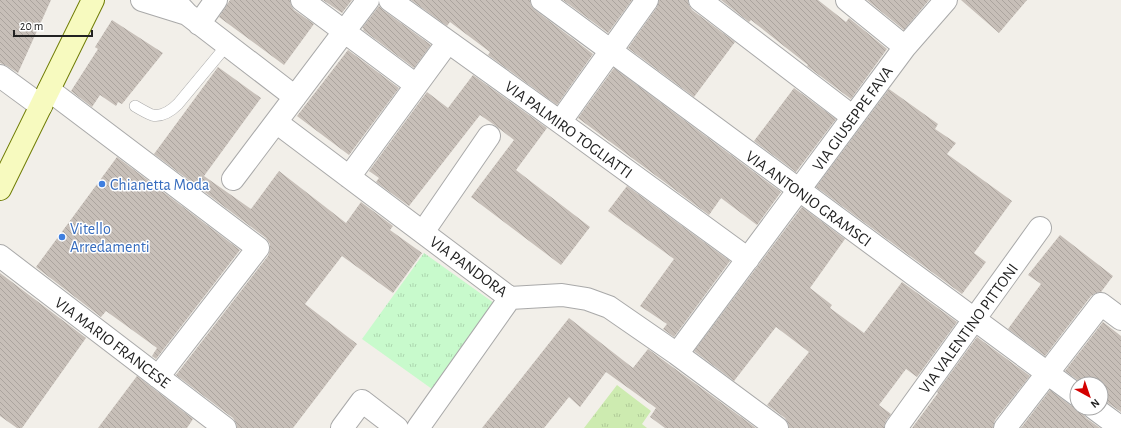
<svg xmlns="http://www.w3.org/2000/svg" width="1121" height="428" font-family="'Alegreya Sans',sans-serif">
<defs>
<pattern id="grass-tufts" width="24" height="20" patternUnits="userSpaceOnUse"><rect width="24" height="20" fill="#cdebb0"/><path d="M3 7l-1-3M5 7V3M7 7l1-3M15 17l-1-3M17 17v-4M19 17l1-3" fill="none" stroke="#b0c997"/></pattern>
<pattern id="park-tufts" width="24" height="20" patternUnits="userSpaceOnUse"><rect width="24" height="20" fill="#c8facc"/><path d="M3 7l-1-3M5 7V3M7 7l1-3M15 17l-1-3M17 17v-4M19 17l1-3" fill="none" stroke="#acd6af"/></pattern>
<pattern id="building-back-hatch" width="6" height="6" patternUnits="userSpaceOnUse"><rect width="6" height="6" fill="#c7bfb8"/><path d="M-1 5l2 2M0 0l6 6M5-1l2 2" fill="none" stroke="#aba49e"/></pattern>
</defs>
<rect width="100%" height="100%" fill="#f2efe9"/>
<path fill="url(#grass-tufts)" d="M617 385 651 411 642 424 647 428H584Z"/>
<path fill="url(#park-tufts)" d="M424 253 494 303 432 389 362 339Z"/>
<path fill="url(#building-back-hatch)" d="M0 0H51L18 73 7 66 0 63Z
M230 0H290L291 5 294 10 314 24 284 65 219 17Z
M323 0H352L342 13Z
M411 0H530L531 5 535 10 593 54 557 105 488 55 490 52 450 22 447 26Z
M563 0H632L608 33Z
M659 0H688L689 5 692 10 735 42 694 97 628 48 657 7Z
M721 0H818L846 22 849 18 887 49 851 99 807 66 808 65 751 20 749 22Z
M867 0H929L904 30Z
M961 0H1027L999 33Z
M379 6 383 10 431 45 414 68 363 30 364 29 362 28Z
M112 20 163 53 122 104 118 102 116 106 100 95 92 107 71 91 98 49 95 47Z
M348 50 399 88 349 155 297 116Z
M218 67 261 98 204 176 251 209 279 171 346 223 361 202 393 226 390 230 422 253 393 293 342 256 305 304 357 344 293 428H237L236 423 233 418 176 375 268 256 270 250V244L266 238 154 154Z
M614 68 781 192 757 225 721 198 709 215 578 118Z
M473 75 547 128 516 170 590 227 561 265 471 197 514 140 496 126 480 115 409 206 376 182 379 178 369 171 427 92 448 108Z
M794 88 836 119 796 172 754 141Z
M889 89 938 124 935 129 956 143 947 154 1012 201 974 253 986 262 962 294 816 187Z
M117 157 240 250 156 359 152 356 157 348 106 311 101 317 36 267Z
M627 186 730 261 674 337 663 329 667 324 640 306 674 259 608 211Z
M802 207 845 239 810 288 832 305 830 308 864 333 902 282 957 322 917 377 906 369 879 405 891 414 886 421 884 428H789L788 423 785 418 767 405 809 352 776 327 734 381 694 351Z
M1060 235 1113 276 1101 292 1096 293 1091 296 1045 356 1008 329 1041 284 1028 275Z
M0 273 86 338 22 428H17L0 416Z
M569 318 633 368 648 349 756 428H665L650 417 656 408 606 372 580 407 569 397 544 428H482Z
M1103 322 1121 336V412L1101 398V384H1083L1065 371Z
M977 337 1030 376 995 420 993 428H912L938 393 937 392Z
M137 376 193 419 187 428H98Z
M1050 390 1070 405 1077 408H1082L1083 413 1086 418 1100 428H1021Z"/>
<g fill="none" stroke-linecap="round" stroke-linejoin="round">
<defs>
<path id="lane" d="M135 106C140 109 147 113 152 115 162 117 172 110 178 104L227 45"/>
<path id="street" d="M142 0 187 14
M174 0 187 14 295 97
M302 0 416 85
M390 0 560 122 748 259
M542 0 1077 395
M700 0 853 117
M847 0 905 47
M199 24 216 0
M0 76 41 106
M49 90 258 248 158 377
M276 122 510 298 562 295 587 299 609 307 677 354 777 428
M560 122 647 0
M349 177 448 42
M233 179 368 0
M423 232 489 136
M0 256 225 428
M677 354 905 47 946 0
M1094 408 1121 428
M342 428 362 401 397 428
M418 428 510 298
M896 428 1040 228
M1005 428 1101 304 1121 319"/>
<path id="secondary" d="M0 189 93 0"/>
</defs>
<use href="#lane" stroke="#a9a9a9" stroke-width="12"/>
<use href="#street" stroke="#a9a9a9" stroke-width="24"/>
<use href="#secondary" stroke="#707d05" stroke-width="24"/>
<use href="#lane" stroke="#fff" stroke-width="11"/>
<use href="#street" stroke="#fff" stroke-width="22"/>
<use href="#secondary" stroke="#f7fabf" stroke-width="22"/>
</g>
<g fill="#3f7fe0" stroke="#fff" stroke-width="1.5">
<circle cx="102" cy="184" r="4"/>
<circle cx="62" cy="237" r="4"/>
</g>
<g text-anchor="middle" stroke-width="3" stroke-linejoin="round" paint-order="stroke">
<g font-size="16" fill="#222" stroke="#fff">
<text transform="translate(852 118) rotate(-54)" y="6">VIA GIUSEPPE FAVA</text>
<text transform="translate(569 129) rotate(36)" y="6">VIA PALMIRO TOGLIATTI</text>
<text transform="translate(809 198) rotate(36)" y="6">VIA ANTONIO GRAMSCI</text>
<text transform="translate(469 266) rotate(36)" y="6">VIA PANDORA</text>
<text transform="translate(968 328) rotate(-54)" y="6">VIA VALENTINO PITTONI</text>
<text transform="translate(113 342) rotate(37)" y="6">VIA MARIO FRANCESE</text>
</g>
<g font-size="16" fill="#366cbe" stroke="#fff" text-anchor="start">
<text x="110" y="190">Chianetta Moda</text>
<text x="70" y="234">Vitello<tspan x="70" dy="18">Arredamenti</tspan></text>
</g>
</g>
<g transform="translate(1089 396) rotate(140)"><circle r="19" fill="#ffffff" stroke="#a7a7a7"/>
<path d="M0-3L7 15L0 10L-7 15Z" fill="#d40000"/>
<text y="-6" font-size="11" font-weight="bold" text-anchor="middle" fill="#222222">N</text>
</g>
<path d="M14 30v6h78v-6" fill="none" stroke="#222222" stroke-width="2"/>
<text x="20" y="30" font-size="12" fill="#222222" stroke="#ffffff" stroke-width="3" paint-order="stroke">20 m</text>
</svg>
